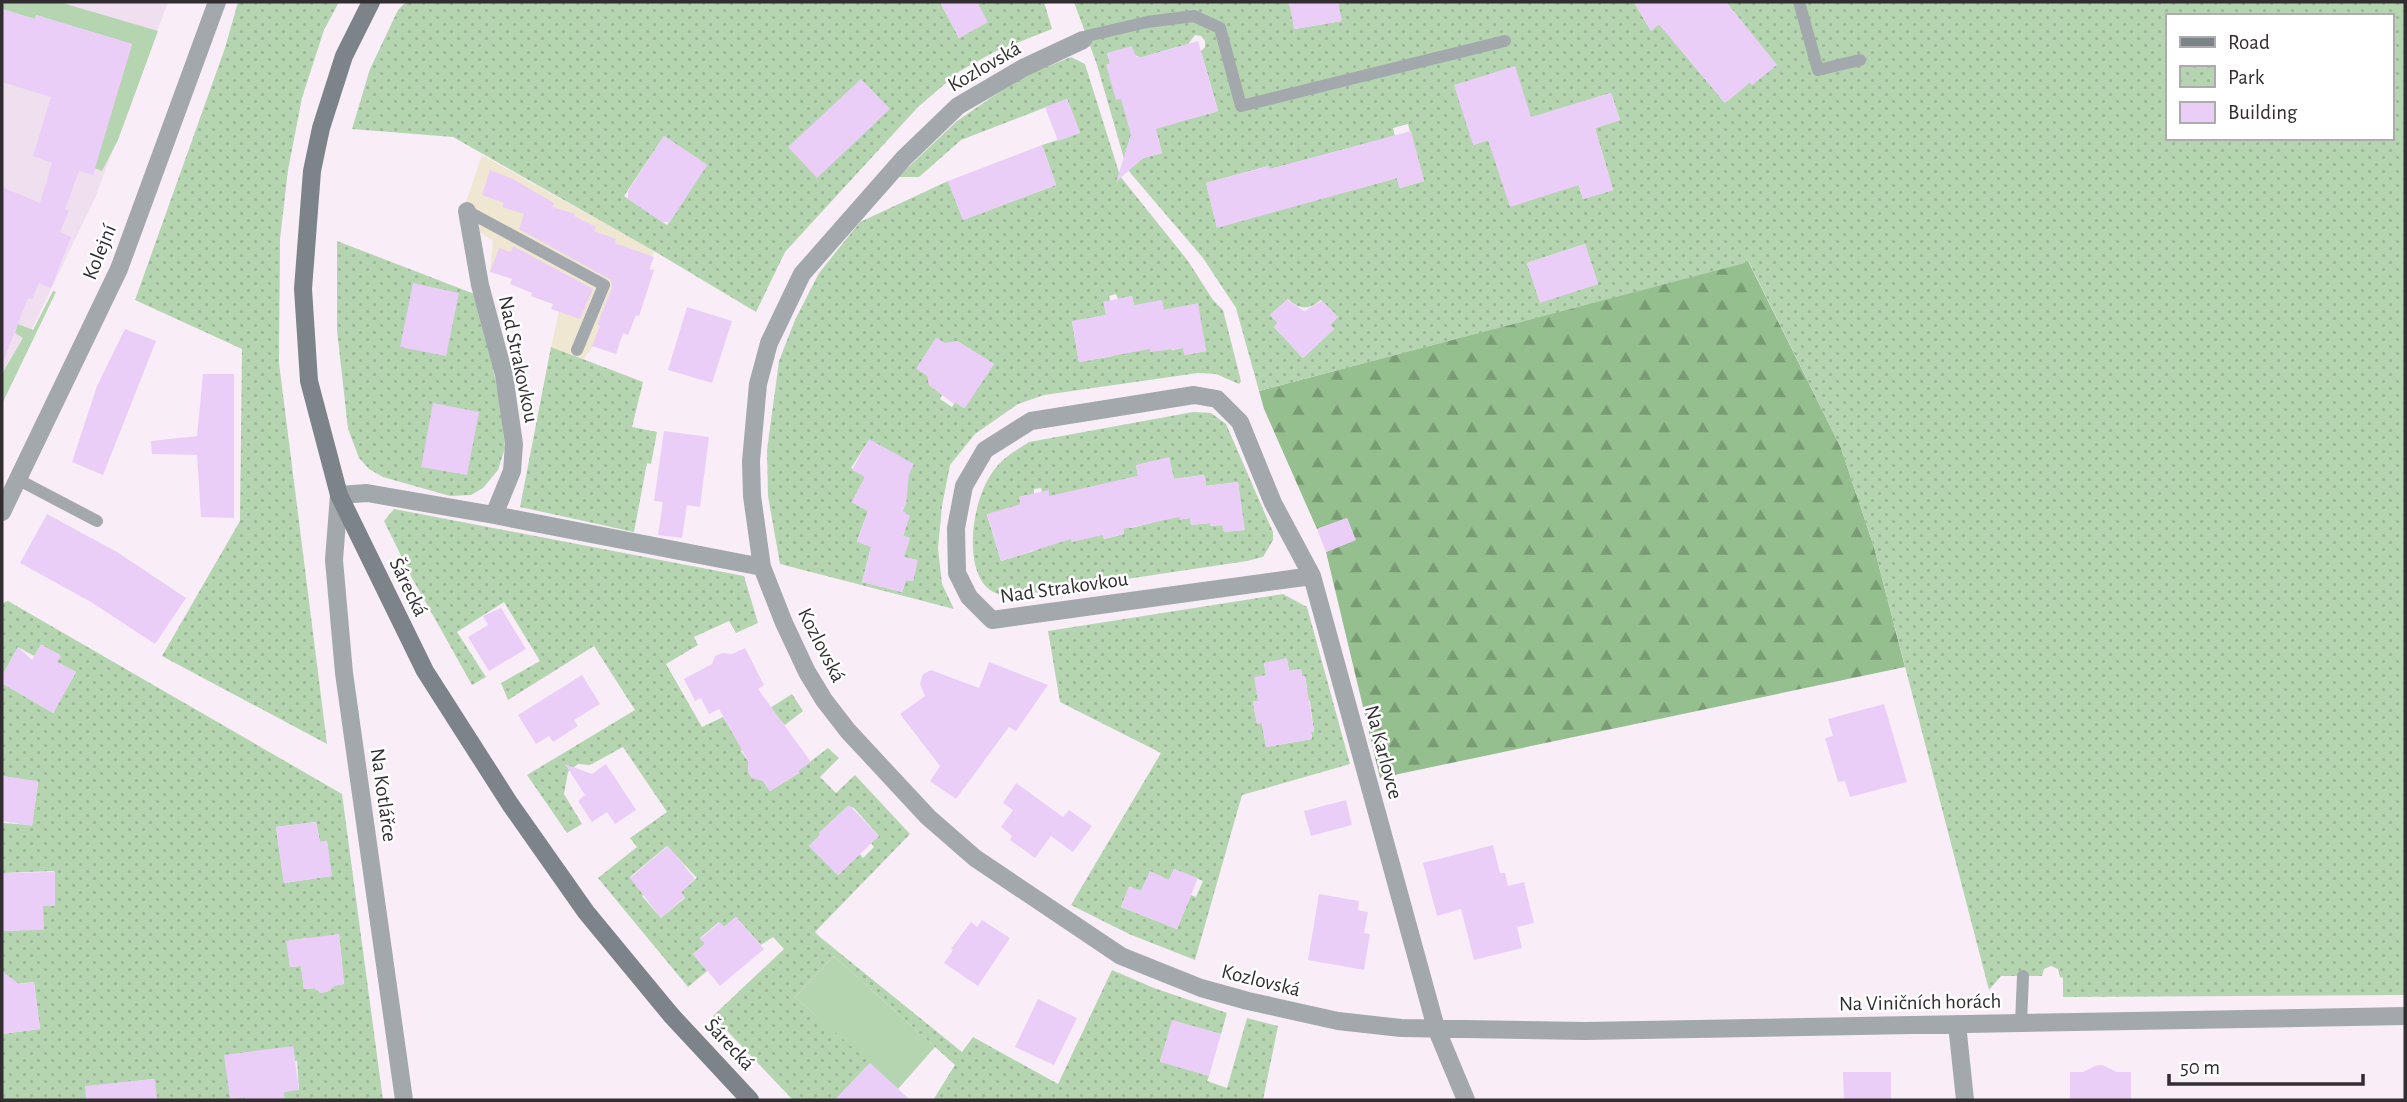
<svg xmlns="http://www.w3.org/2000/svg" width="2407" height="1102" font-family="'Alegreya Sans',sans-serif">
<defs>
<pattern id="forest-firs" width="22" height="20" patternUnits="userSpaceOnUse" patternTransform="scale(1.75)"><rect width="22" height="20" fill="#95bf8f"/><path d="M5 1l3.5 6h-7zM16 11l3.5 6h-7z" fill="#7a9c75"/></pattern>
<pattern id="park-dots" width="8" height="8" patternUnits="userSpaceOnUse" patternTransform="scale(1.75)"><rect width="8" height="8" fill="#b5d5b0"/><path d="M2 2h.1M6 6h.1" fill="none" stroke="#9cb798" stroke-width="1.8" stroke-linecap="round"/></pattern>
</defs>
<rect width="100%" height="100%" fill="#f9eef8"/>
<path fill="#f0dfef" d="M2 2H168L95 198 2 391Z"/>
<path fill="#f0e7d2" d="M482 155 654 251 639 316 634 315 623 333 616 354 593 346 584 359 551 347 559 312 553 304 532 297V292L512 279 490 271 493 241 460 219Z"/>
<path fill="#b5d5b0" d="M2 2H59L158 31 118 140 102 171 94 168 132 44 36 15 35 19 2 9Z
M53 291 56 292 2 404V374L23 338 15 333 18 324 33 330Z
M834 956 935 1047 898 1089 795 997Z"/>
<path fill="url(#forest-firs)" d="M1748 261 1841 448 1874 547 1905 667 1380 778 1326 552 1355 540 1347 518 1317 529 1264 409 1259 391Z"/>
<path fill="url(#park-dots)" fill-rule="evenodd" d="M238 2H339L324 30 302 98 288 170 280 239 279 363 327 744 162 656 240 521 242 349 135 300 225 48Z
M406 2H940L959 38 987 22 977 2H1044L1052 29 994 52 960 71 918 107 785 252 756 312 654 251 453 137 352 129 370 69 398 10ZM664 136 707 165 667 225 624 196Z
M1074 2H1289L1295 29 1341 21 1338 2H1634L1651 31 1659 24 1725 103 1750 82 1752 85 1776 64 1726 2H2405V995L2063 997V978L2060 977 2058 969 2051 966 2044 969 2042 976H2001L1989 990 1874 547 1841 448 1749 262 1259 391 1236 308 1203 258 1127 169 1097 65ZM2167 16H2391V138H2167ZM1195 35 1201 36 1205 41V47L1201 51 1218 111 1190 119 1183 93 1106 65 1110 64 1107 53 1138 56 1139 58 1188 44ZM1515 67 1488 140 1473 145ZM1611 93 1620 120 1595 128 1613 190 1583 199 1555 110ZM1408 124 1424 181 1400 188 1397 178 1217 227 1206 183 1268 166 1270 169 1395 136 1393 128ZM1155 127 1162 153 1143 158 1130 169 1125 154 1131 135ZM1585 244 1598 284 1540 302 1527 263ZM1288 299C1299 310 1309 310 1321 300L1338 317 1330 325 1334 329 1303 358 1274 327 1278 323 1270 315Z
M1071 57 1085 64 1120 176 1188 261 1213 300 1223 310 1241 381 1239 384 1216 374 1198 373 1044 395 1018 404 975 434 950 465 942 506 938 548 942 584 954 609 780 564 768 496 767 450 779 361 795 320 819 273 860 222 948 181 963 220 1056 185 1042 145 1080 133 1067 99 961 140 919 177H898L957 121 1020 78ZM1116 294 1118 299 1132 296 1134 305 1164 310 1197 304 1206 351 1185 355 1183 348 1172 350 1171 348 1111 342 1113 356 1079 362 1072 322 1106 315 1104 302 1110 301 1109 296ZM936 338 947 345 957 341 994 364 964 408 955 402 952 407 940 399 942 395 929 385 928 376 917 368ZM869 440 905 506 896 523 906 527 903 536 910 538 903 557 917 560 913 581 906 580 902 592 862 582 871 547 857 541 868 511 852 502 865 477 851 468Z
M337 241 477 295 500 401 505 448 498 470 483 488 471 495 450 496 383 477 369 469 359 458 348 429 337 330Z
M551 347 643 382 632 427 657 432 651 464 647 463 634 532 520 507Z
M1193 412 1211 413 1226 424 1273 532V540L1263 557 1247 561 1006 597C997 594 989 591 983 583 964 556 974 498 992 473 1001 459 1015 451 1029 442ZM1169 458 1174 479 1204 475 1206 486 1238 482 1244 530 1224 532 1223 525 1211 526 1210 523 1191 525 1190 518 1180 519 1177 498 1151 523 1131 528 1122 522 1124 534 1104 539 1102 532 1072 542 1070 535 1034 551 1001 561 987 515 1008 508 1022 511 1019 497 1034 494V489L1041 488 1042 492 1049 497 1138 476 1136 465Z
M394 509 744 576 758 623 736 633 729 621 694 637 698 645 666 664 702 727 723 717 732 732 792 694 803 711 785 725 781 721 741 751 750 764 748 772 752 778H761L770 791 799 773 798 771 828 748 839 758 820 777 836 793 855 775 910 834 815 932 820 937 962 1052 973 1037 1058 1084 1112 970 1154 988 1227 1013 1221 1034 1173 1021 1160 1061 1209 1076 1207 1081 1227 1088 1247 1018 1278 1026 1263 1100H933L955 1065 834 956 795 997 870 1063 835 1100H793L713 1016 784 949 773 937 761 945 736 917 724 927 719 922 700 938 705 944 693 954 707 971 688 987 598 878 637 847 630 838 667 812 623 747 590 765 578 764 568 772 564 794 582 824 567 833 527 775 635 710 594 646 508 700 501 683 540 661 504 602 457 632 486 677 472 685 412 578 384 521ZM848 806 854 808 879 836 871 843 874 847 863 858 860 854 838 875 809 846 820 835 819 833ZM667 846 697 878 681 892 685 898 661 918 642 896 644 894 630 877Z
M1283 594 1307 607 1350 764 1242 795 1195 960 1129 934 1071 905 1161 753 1060 702 1048 631ZM1287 659 1289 671 1301 669 1302 676H1305L1307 688 1304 689 1310 702 1314 732H1311L1312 739 1266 747 1262 723 1257 724 1253 702 1258 701 1266 675 1264 663ZM1174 869 1203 881 1196 897 1191 895 1177 929 1121 907 1129 887 1141 891 1150 872 1169 880Z
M8 601 342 794 383 1100H265L284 1098V1092L299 1089 297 1061H295L293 1046 230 1099 245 1097 246 1100H157L154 1079 117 1083 118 1100H2V1034L40 1029 34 982 16 984 6 978 2 980V931L43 929V906L55 905 54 871 2 873V823L32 825 38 782 2 776V683L53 713 76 672 57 662 60 655 41 645 34 656 18 647 2 676V603ZM316 822 320 842 327 841 331 876 284 883 276 827ZM339 934 344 984 331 986 329 991 321 993 317 988 304 989 301 966 290 967 287 941 307 938 308 940Z"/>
<path fill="#eacef8" d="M940 2H977L988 22 959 38Z
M1289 2H1338L1342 21 1294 29Z
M1634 2H1726L1777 65 1752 85 1750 82 1725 103 1659 24 1651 31Z
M2 9 35 19 36 15 132 44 93 175 79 171 65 209 69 211 60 232 71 237 51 288 39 283 32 299 28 298 3 362 2 187 40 203 52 163 33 156 51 97 2 82Z
M1198 41 1218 111 1156 129 1162 153 1143 158 1116 182 1131 135 1121 99 1116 100 1106 65 1110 64 1107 53 1132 46 1136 57 1139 56V58Z
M1515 66 1531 117 1611 93 1620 120 1595 128 1613 190 1583 199 1579 185 1510 207 1488 140 1473 145 1454 85Z
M861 79 890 109 817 178 788 147Z
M1067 99 1080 133 1058 141 1045 107Z
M1411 131 1424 181 1399 188 1397 178 1217 228 1206 183 1269 166 1270 169Z
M664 136 707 165 670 222H662L628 199V191Z
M1042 145 1056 185 963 220 948 181Z
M490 170 513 179 554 203 553 207 575 214 574 216 596 227 594 231 616 239 615 243 654 257 649 269 654 270 639 316 636 315 628 335 623 333 616 354 592 346 600 326 597 325 612 288 611 280 519 229 524 214 502 207 504 203 482 195Z
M1585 244 1598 284 1540 303 1527 263Z
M513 246 593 289 580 319 551 309 553 304 531 296 532 293 510 284 512 279 490 272 499 248 511 252Z
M413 283 459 293 446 356 400 347Z
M1132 296 1134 305 1162 300 1164 310 1198 303 1206 351 1184 355 1183 348 1150 352V349L1079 362 1072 321 1106 315 1103 302Z
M1287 300 1304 311 1322 301 1338 317 1330 325 1334 329 1303 358 1274 327 1278 323 1270 315Z
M687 307 732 321 712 383 668 370Z
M125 329 156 341 103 475 72 462 97 386Z
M936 338 945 343 957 341 994 364 965 408 955 402 954 404 929 385 927 375 916 369Z
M203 374H234V518L201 517 197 455 152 454 151 441 197 436Z
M433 403 479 412 467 475 421 467Z
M664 431 709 437 700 507 687 505 682 538 658 535 663 502 654 501Z
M869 439 914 464 909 474 906 505 902 510 910 516 903 536 910 538 904 557 918 560 913 581 906 580 902 592 862 582 871 547 857 542 868 511 852 502 865 477 852 470Z
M1169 457 1174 479 1205 475 1206 486 1238 482 1245 530 1224 532 1222 525 1210 526V523L1191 525 1190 518 1180 520V517L1123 529 1124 534 1103 539V535L1072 542 1071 539 1001 561 987 514 1021 504 1019 497 1049 490V496L1138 476 1136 465Z
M47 514 117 552 186 598 155 644 91 602 20 563Z
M1347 518 1356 540 1326 552 1317 529Z
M501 608 526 649 489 671 468 637 488 625 483 616Z
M41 644 61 656 57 662 76 672 53 713 2 683V676L18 647 32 660Z
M745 648 764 685 758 689 811 762 798 771 799 773 770 791 763 781 752 778 748 772V761L719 709 709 714 701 698 695 701 684 679 712 664 715 656 722 653 732 654Z
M1287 658 1289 671 1301 669 1302 676H1305L1314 732H1311L1312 739 1266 747 1262 723 1257 724 1253 701H1258L1254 677 1266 675 1264 663Z
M989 662 1048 685 1016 731 1009 727 956 799 930 781 940 766 900 714 925 696 920 684 923 674 931 670 979 688Z
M582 675 600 704 574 720 578 726 553 742 549 736 536 744 518 715Z
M1884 704 1907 782 1850 797 1845 781 1838 782 1825 738 1833 736 1828 719Z
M565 764 592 774 606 764 636 810 615 824 607 812 592 822 578 801 585 795Z
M2 776 38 781 32 826 2 821Z
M1016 783 1063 817 1069 810 1092 826 1073 852 1051 836 1035 858 1010 840 1012 836 1001 827 1013 810 1003 803Z
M1346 800 1352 825 1311 836 1304 811Z
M849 805 879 836 838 875 809 846 820 835 819 833Z
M316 822 320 842 327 841 332 876 284 883 276 827Z
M1493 845 1500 873H1505L1508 886 1524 882 1534 923 1517 927 1522 948 1474 960 1461 909 1437 916 1423 863Z
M668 846 695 879 681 892 685 897 661 918 630 878Z
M1174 869 1198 878 1177 929 1121 907 1129 886 1141 891 1150 871 1169 880Z
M55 872V906H43L44 930 2 931V873Z
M1319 894 1359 901 1358 910 1368 912 1364 933 1370 934 1364 970 1308 960Z
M736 917 764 949 720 986 693 954 705 944 700 939 720 922 724 927Z
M982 920 1010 938 978 986 944 963 953 950 951 949 971 922 977 927Z
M339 934 344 984 335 986 329 991 320 993 314 988 304 989 301 966 290 967 286 941Z
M2 971 19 984 34 982 40 1029 2 1034Z
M1038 999 1077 1018 1054 1065 1015 1047Z
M1172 1020 1221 1034 1209 1076 1160 1062Z
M293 1046 299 1090 284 1092 285 1098 265 1100H246L245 1097 230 1099 224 1055Z
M870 1063 910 1100H835Z
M2102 1065 2117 1072H2131V1100H2070V1072H2083L2095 1066Z
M1843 1072H1891V1100H1844Z
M155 1079 157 1100H86L85 1086Z"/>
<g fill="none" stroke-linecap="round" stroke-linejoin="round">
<path stroke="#a2a8ab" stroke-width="12" d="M1799 2 1818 70 1860 60
M1083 40 1087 36 1147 22 1194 16 1220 28 1241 106 1505 41
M467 211 604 285 577 350
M17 479 97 521
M2021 1023 2023 976"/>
<path stroke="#a2a8ab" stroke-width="18" d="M1083 40 1023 68 958 106 904 158 802 274 769 343 758 384 751 461 752 496 762 567 784 623 807 672 824 700 848 731 928 817 975 858 1121 956 1201 988 1248 1001 1338 1021 1401 1028 1585 1031 2405 1016
M467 211 480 285 504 375 514 444 512 471 494 515
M2 512 119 269 217 2
M1312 576 992 620 969 597 957 573 956 528 964 486 985 450 1031 421 1194 395 1217 399 1240 422 1273 503 1312 576 1436 1028 1466 1100
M1957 1024 1965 1100
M404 1100 344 673 334 560 339 495 367 493 494 515 762 567"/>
<path stroke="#7c8489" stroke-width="18" d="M371 2 344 56 321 128 312 171 303 289 309 381 339 495 425 671 510 804 586 912 671 1015 750 1100"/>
</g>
<g text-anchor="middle" stroke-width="5" stroke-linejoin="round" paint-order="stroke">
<g font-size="21" fill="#322d31" stroke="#fff">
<text transform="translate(984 66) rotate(-30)" y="7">Kozlovská</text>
<text transform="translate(99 252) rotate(-68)" y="7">Kolejní</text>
<text transform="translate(519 359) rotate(78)" y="7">Nad Strakovkou</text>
<text transform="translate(409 587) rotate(64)" y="7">Šárecká</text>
<text transform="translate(1064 587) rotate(-8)" y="7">Nad Strakovkou</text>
<text transform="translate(822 645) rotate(63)" y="7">Kozlovská</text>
<text transform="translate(1384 752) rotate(75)" y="7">Na Karlovce</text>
<text transform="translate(384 795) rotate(82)" y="7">Na Kotlářce</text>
<text transform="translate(1261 980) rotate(14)" y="7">Kozlovská</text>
<text transform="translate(1920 1002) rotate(-1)" y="7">Na Viničních horách</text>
<text transform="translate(730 1044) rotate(47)" y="7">Šárecká</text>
</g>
</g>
<rect width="2407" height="1102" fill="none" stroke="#322d31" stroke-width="7"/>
<rect x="2166" y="14" width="228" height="126" fill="#ffffff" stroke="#adabad" stroke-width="2"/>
<rect x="2180" y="37" width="35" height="10" fill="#7c8489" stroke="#adabad" stroke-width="2"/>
<text x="2228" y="49" font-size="21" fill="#322d31">Road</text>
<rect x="2180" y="66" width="35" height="21" fill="url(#park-dots)" stroke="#adabad" stroke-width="2"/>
<text x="2228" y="84" font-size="21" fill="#322d31">Park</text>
<rect x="2180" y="102" width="35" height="21" fill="#eacef8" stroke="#adabad" stroke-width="2"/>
<text x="2228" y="119" font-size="21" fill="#322d31">Building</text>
<path d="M2169 1074v10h194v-10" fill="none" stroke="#322d31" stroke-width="3.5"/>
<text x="2180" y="1074" font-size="21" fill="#322d31" stroke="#ffffff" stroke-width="5" paint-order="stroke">50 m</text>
</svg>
